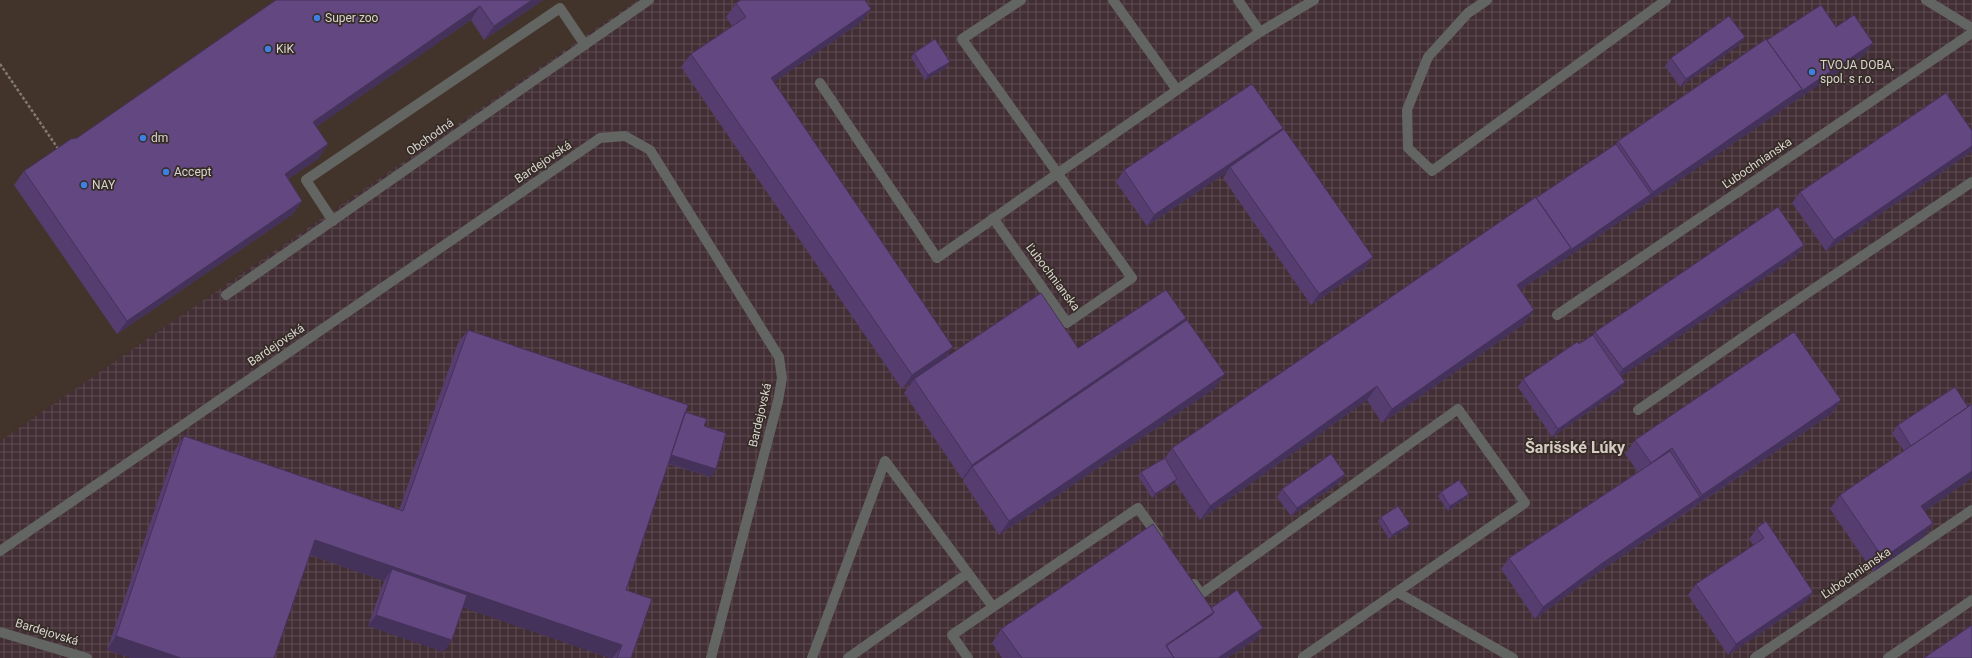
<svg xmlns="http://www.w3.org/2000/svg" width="1972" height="658" font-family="Roboto,sans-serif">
<defs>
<pattern id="industrial-grid" width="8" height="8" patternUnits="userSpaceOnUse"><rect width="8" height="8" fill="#422f36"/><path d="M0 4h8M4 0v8" fill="none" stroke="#5d4c52"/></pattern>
</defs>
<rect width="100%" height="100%" fill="#352c26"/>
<path fill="#43342b" d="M0 0H637L0 441Z"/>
<path fill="url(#industrial-grid)" d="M637 0H1972V658H0V441Z"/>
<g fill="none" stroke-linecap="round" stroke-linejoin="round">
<path stroke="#807873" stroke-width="2.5" stroke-dasharray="3 2" stroke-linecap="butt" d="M0 64 59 150"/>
<path stroke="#626561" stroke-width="10" d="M1113 0 1177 90
M1238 0 1260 32
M1487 0 1468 13 1428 57 1407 110 1408 148 1432 171 1666 0
M1926 0 1972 28
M820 83 937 258 1260 32 1314 0
M993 218 1067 323 1132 278 962 39 1021 0
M333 221 306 180 560 8 585 45
M226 295 649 0
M1557 315 1972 33
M1638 410 1772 317 1972 182
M0 551 600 138 625 136 650 150 779 357 782 378 778 401 711 658
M1194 584 1201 594 1458 409 1525 503 1303 657V658
M1397 592 1513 658
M0 632 87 658
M812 658 885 461 993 607
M848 658 968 573
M968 658 952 635 1138 508 1158 536
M1755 658 1972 510
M1888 658 1972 600"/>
</g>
<path fill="#553d6f" d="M276 0H543L484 40 471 20 316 127 319 158 288 179 302 201 293 214 117 334 14 185 24 171 77 138Z
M736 3 871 9 861 22 774 82 946 358 1078 348 1186 318 1183 322 1215 388 999 535 963 481 966 476 962 479 904 393 912 382 902 389 681 67 691 54 732 26 726 17Z
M1836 27 1873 43 1865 54 1792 103 1520 290 1524 324 1382 423 1367 400 1200 520 1175 482 1152 498 1138 476 1141 472 1165 458 1172 448 1616 144 1618 141 1767 40Z
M1745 37 1739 45 1680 87 1665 66 1671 58Z
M914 53 947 67 925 80 911 57Z
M1283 128 1280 132 1373 257 1365 268 1311 305 1223 178 1227 172 1147 226 1116 182 1124 170Z
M1972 131V151L1971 152 1826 251 1792 203 1800 192Z
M1804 245 1796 256 1621 376 1620 390 1552 437 1518 387 1523 379 1579 344 1593 335 1595 332Z
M468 330 685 412 704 426 711 477 668 464 626 590 631 658H610L463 607 444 652 368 626 384 581 310 555 274 658H131L107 650 175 450 184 436 399 510 458 343Z
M1841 400 1831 414 1593 576 1535 619 1501 569 1509 558 1638 472 1625 454 1635 440Z
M1972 404V478L1925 511 1924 537 1873 572 1830 509 1840 495 1904 451 1892 433 1898 425 1968 407Z
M1345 474 1340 482 1291 516 1277 497 1282 489Z
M1441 492 1466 498 1448 511 1438 496Z
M1381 517 1410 524 1407 528 1389 539 1378 521Z
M1766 521 1805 603 1728 655 1688 595 1696 584 1754 546 1749 539 1757 528Z
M1211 608 1256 639 1227 658H1002L992 643 1001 629Z"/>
<path fill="#45325a" d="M532 0H543L484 40 494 26Z
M480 6 471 20 303 136 313 122Z
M871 9 861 22 761 91 771 78Z
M1745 37 1739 45 1680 87 1686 79Z
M1873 43 1865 54 1792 103 1507 299 1517 285 1651 194 1653 192 1802 89Z
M950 62 947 67 925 80 928 75Z
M1283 128 1275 139 1230 167 1227 172 1147 226 1154 215Z
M328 144 319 158 275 188 285 174Z
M1972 146V151L1971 152 1826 251 1834 240Z
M302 201 293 214 117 334 127 321Z
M1804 245 1796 256 1615 381 1623 369Z
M1373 257 1365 268 1311 305 1319 294Z
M1534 310 1524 324 1382 423 1392 409Z
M1186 318 1176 332 972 467 966 476 962 479 972 465Z
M953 347 944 360 914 379 912 382 902 389 912 375Z
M1225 374 1215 388 999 535 1009 521Z
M1625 382 1620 390 1552 437 1558 429Z
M1377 386 1367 400 1200 520 1210 506Z
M1841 400 1831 414 1692 508 1702 495Z
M1672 448 1662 462 1641 477 1651 463Z
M669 454 716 469 711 477 664 462Z
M1972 471V478L1912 520 1921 506Z
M1345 474 1340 482 1291 516 1297 508Z
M1177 479 1174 483 1152 498 1155 494Z
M1469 494 1466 498 1448 511 1450 506Z
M1700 497 1692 508 1593 576 1535 619 1543 607 1601 564Z
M1933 523 1924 537 1873 572 1883 558Z
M1410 524 1407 528 1389 539 1392 535Z
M315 540 622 645 613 658H610L388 582 392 569 384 581 305 553Z
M1813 592 1805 603 1728 655 1736 644Z
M1214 612 1204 626 1167 652 1166 645Z
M376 615 452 640 444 652 368 626Z
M1263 628 1256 639 1227 658H1218Z
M116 636 181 658H131L107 650Z"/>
<path fill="#634781" stroke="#45325a" d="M276 0H532L494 26 480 6 313 122 328 144 285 174 302 201 127 321 24 171 71 139 77 138Z
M741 0H865L871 9 771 78 953 347 912 375 691 54 746 17 736 3Z
M1821 5 1836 27 1854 15 1873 43 1800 92 1802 89 1767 40Z
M1729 16 1745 37 1686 79 1671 58Z
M935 39 950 62 928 75 914 53Z
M1766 39 1802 89 1653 192 1618 141Z
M1252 84 1283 128 1154 215 1124 170Z
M1946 93 1972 131V146L1834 240 1800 192Z
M1284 129 1373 257 1319 294 1230 167Z
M1616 144 1651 194 1569 251 1571 248 1536 198Z
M1536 197 1571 248 1517 285 1534 310 1392 409 1377 386 1210 506 1172 448Z
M1778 207 1804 245 1623 369 1595 332Z
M1166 290 1186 318 972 465 914 379 1041 293 1078 348Z
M1187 320 1225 374 1009 521 972 467Z
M468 330 688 405 626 590 652 599 631 658H617L622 645 315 540 274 658H181L116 636 184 436 403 511Z
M1794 332 1841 400 1702 495 1672 448 1651 463 1635 440Z
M1593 335 1625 382 1558 429 1523 379 1577 342 1579 344Z
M1955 387 1968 407 1911 446 1898 425Z
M1972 404V471L1921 506 1933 523 1883 558 1840 495Z
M685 412 707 419 704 426 726 433 716 469 671 455Z
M1670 451 1700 497 1601 564 1543 607 1509 558Z
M1331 454 1345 474 1297 508 1282 489Z
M1165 458 1177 479 1155 494 1141 472Z
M1459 480 1469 494 1450 506 1441 492Z
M1398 506 1410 524 1392 535 1381 517Z
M1766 521 1813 592 1736 644 1696 584 1764 538 1757 528Z
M1153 524 1214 612 1166 645 1174 658H1022L1001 629Z
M392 569 467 595 452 640 376 615Z
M1237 590 1263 628 1218 658H1174L1166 646 1212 615 1214 612 1211 608Z
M1972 625V658H1924Z"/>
<g fill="#3f7fe0" stroke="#352c26" stroke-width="1.5">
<circle cx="317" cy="18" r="4"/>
<circle cx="268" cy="49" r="4"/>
<circle cx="1812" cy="72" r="4"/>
<circle cx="143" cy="138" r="4"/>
<circle cx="166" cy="172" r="4"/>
<circle cx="84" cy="185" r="4"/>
</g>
<g text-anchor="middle" stroke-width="3.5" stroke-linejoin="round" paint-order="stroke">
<g font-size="12" fill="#dad4d1" stroke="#352c26" text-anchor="start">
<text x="325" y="22">Super zoo</text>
<text x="276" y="53">KiK</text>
<text x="1820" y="69">TVOJA DOBA,<tspan x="1820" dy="14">spol. s r.o.</tspan></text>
<text x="151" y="142">dm</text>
<text x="174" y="176">Accept</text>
<text x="92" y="189">NAY</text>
</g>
<g font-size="12" fill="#dad4d1" stroke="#352c26">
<text transform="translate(430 137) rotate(-35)" y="4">Obchodná</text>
<text transform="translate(543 162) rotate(-34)" y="4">Bardejovská</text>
<text transform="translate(1757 163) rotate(-34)" y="4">Ľubochnianska</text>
<text transform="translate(1053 277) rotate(53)" y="4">Ľubochnianska</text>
<text transform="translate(276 345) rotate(-34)" y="4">Bardejovská</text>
<text transform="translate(760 415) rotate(-77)" y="4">Bardejovská</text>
<text transform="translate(1856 573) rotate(-34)" y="4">Ľubochnianska</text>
<text transform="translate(47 632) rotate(17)" y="4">Bardejovská</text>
</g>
<g font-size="16" font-weight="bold" fill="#d7ccc5" stroke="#352c26">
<text x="1575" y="453">Šarišské Lúky</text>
</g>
</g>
</svg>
